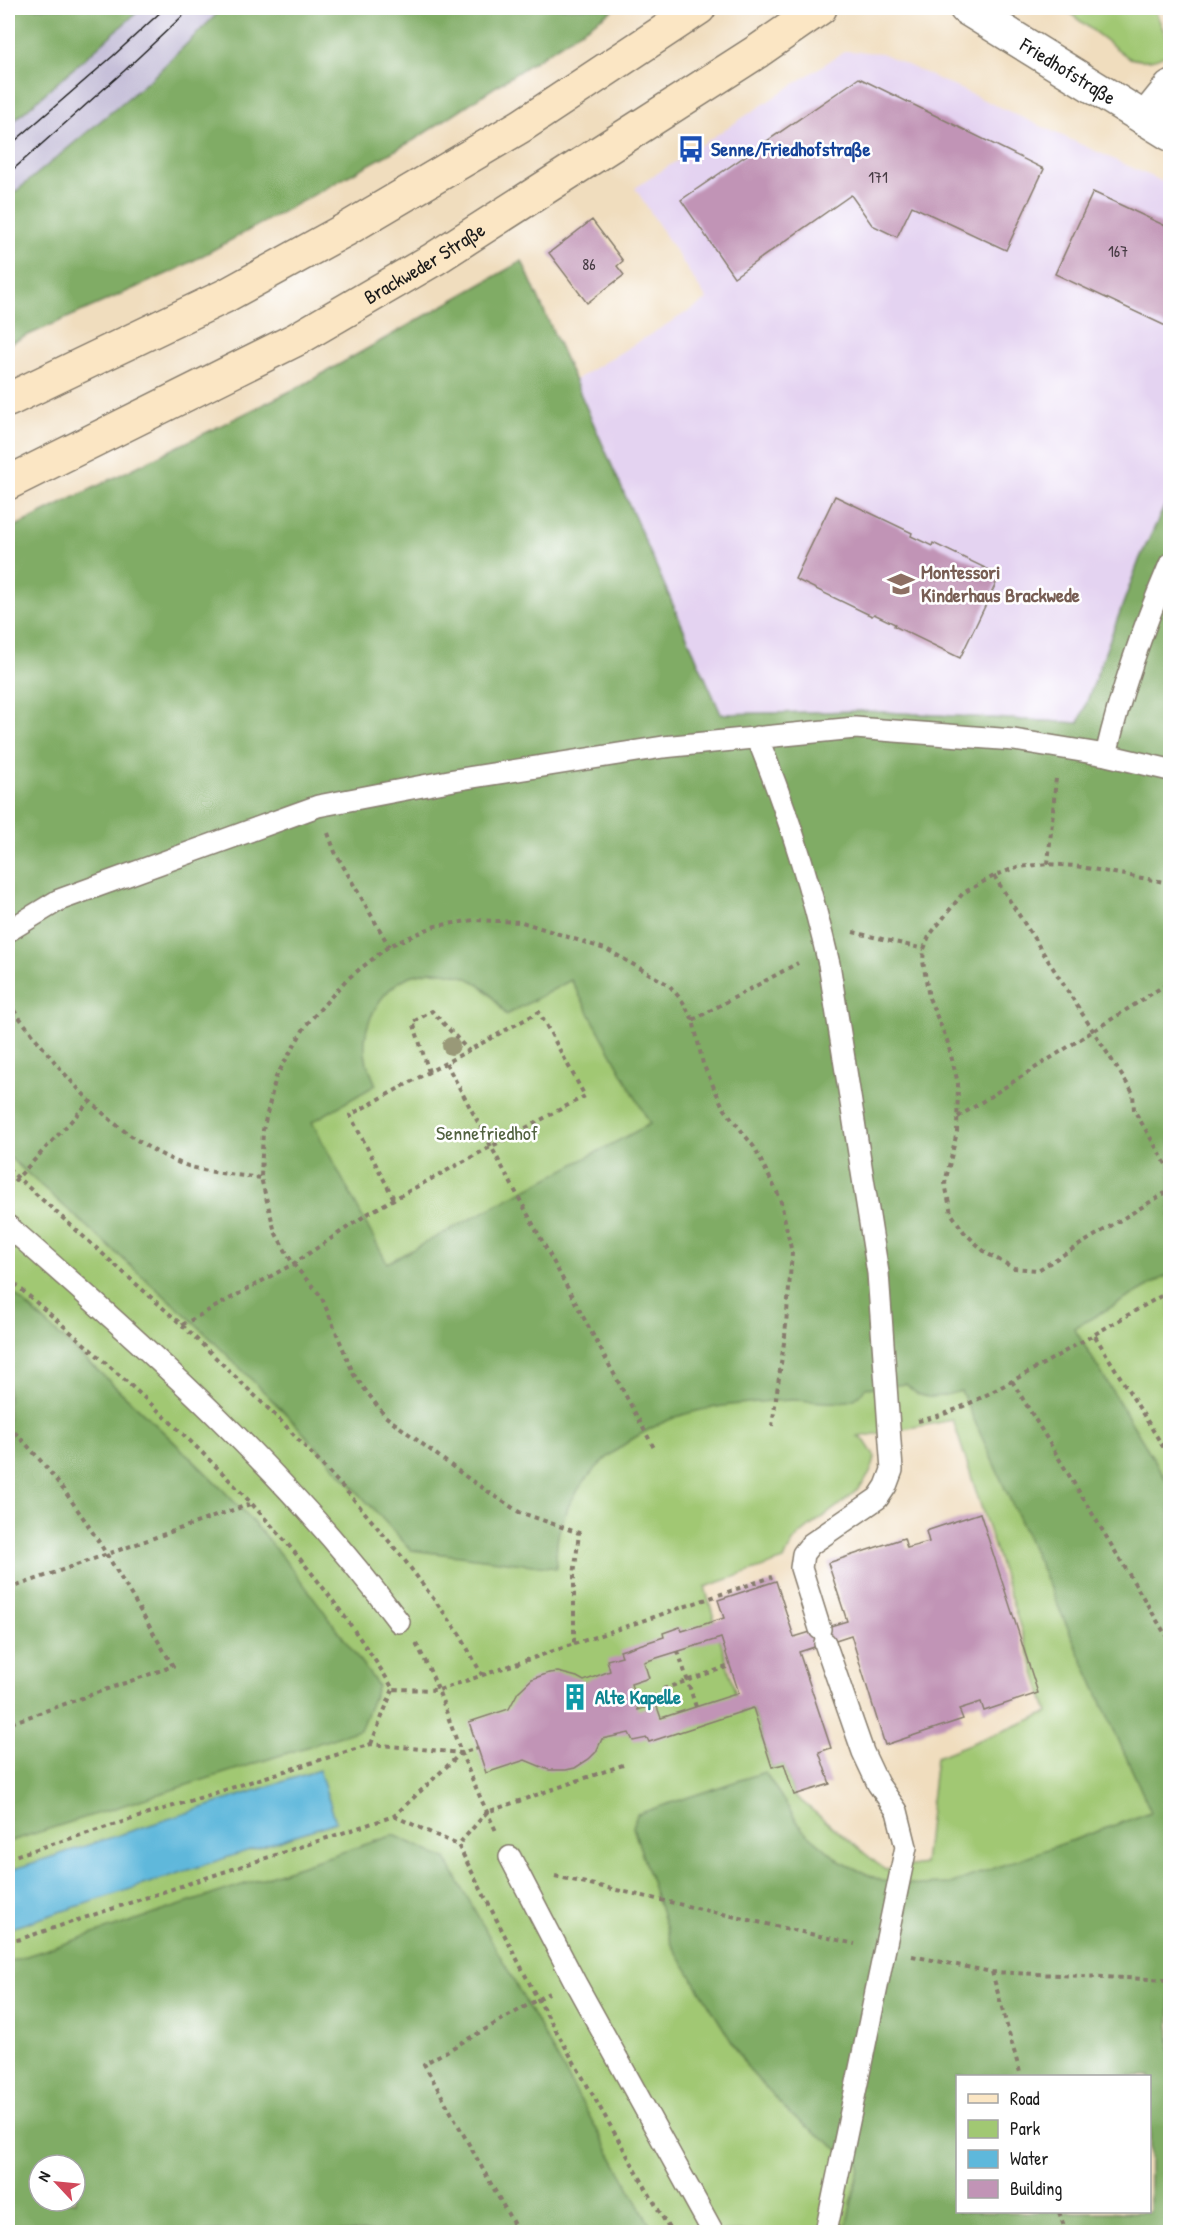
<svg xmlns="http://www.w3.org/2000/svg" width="1178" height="2240" font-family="'Patrick Hand',sans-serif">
<rect width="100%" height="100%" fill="#fff"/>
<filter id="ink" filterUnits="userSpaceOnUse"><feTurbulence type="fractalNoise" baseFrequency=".0167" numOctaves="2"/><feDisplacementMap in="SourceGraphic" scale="12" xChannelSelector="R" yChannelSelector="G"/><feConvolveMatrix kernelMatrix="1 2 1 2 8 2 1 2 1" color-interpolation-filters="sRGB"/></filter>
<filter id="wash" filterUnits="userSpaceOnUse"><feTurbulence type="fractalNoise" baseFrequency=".008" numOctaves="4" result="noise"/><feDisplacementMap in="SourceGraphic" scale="24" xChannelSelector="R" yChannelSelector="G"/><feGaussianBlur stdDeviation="1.35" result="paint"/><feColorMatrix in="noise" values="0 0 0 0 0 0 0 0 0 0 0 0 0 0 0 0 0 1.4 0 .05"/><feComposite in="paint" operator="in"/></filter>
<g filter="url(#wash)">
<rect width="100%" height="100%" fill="#f0ddbe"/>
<path fill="#e4d3f1" d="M845 51 881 53 1170 185V495L1140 558 1079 723 865 711 721 714 575 380 707 300 635 188Z"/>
<path fill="#c6c0d9" d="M142 8H223L152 78 8 198V126Z"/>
<path fill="#a1c873" stroke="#5e7248" stroke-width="1.5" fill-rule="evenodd" d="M1063 8H1154L1170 46V51C1157 61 1146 62 1129 58Z
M522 261 721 714 865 711 1079 723 1140 558 1170 495V2232H8V530L303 385ZM953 1420 1048 1713 936 1757 924 1864 885 1870 794 1795 784 1764 772 1767 753 1708 741 1712 705 1587 784 1560C788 1550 793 1540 802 1533 826 1511 871 1492 875 1457L865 1441 858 1437ZM958 2076H1150V2212H958ZM39 2165H75V2201H39Z"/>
<path fill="#80ac65" stroke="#4e6440" stroke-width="1.5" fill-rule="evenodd" d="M8 8H142L8 126Z
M223 8H616L414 140 178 269 8 344V198L152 78Z
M522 261 721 714 865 711 1079 723 1140 558 1170 495V1274L1074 1328 1170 1486V2232H845L860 2165 790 2114 749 2070 672 1945 633 1827 637 1814 765 1772 802 1829 841 1862 882 1881 919 1885 950 1884 1151 1812 961 1391C939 1397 923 1404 906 1384L865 1388C863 1391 860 1396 856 1398 843 1406 809 1400 793 1400 757 1401 703 1406 671 1419 619 1441 570 1480 558 1536 556 1547 556 1558 556 1568L411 1550 287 1415 198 1326 8 1156V530L303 385ZM431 971C469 973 485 983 506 1015L571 980 650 1124 387 1263 312 1122 376 1085C373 1078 370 1071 367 1063 358 1030 378 991 408 977 415 974 424 973 431 971ZM958 2076H1150V2212H958Z
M8 1288C80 1355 154 1420 223 1490 282 1550 330 1619 378 1686L360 1730 8 1842Z
M394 1835 446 1859 654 2232H8V1962ZM39 2165H75V2201H39Z"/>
<path fill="#5eb8db" stroke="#3d6a7c" stroke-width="1.5" d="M319 1770 336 1822 8 1929V1871Z"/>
<g id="blocks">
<path fill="#c194b6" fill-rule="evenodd" d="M859 78 1044 169 1006 250 912 206 897 237 872 225 851 195 734 277 681 200Z
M1093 192 1170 228V328L1055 274Z
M592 220 623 261 617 266 624 275 587 303 549 253Z
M835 496 912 533 911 536 932 546 933 543 1000 575 960 658 894 626 895 624 874 614 872 616 795 579Z
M980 1513 1038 1693 984 1711 981 1702 959 1709 963 1719 885 1745 851 1635 799 1652 831 1748 819 1752 830 1784 794 1795 784 1764 772 1767 753 1708 649 1742 647 1738 633 1741 629 1733 602 1739 596 1752 589 1759 575 1768 566 1770H549L525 1760 486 1773 469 1722 509 1709 518 1692 532 1679 549 1673 558 1672 577 1677 584 1681 610 1671 607 1660 622 1656 620 1651 664 1637 663 1633 680 1627 682 1631 724 1618 718 1600 776 1581 794 1637 847 1621 828 1563 904 1538 907 1548 929 1542 926 1531ZM721 1638 739 1693 661 1718 656 1704 638 1710 631 1684 649 1678 644 1662Z"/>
</g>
</g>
<g filter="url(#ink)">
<use href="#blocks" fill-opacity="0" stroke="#867c6d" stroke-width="1.5"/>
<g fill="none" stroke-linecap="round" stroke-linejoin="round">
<defs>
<path id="service" d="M757 737C787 810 811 886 829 964L878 1273 892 1470 886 1486 878 1498 811 1544 803 1554 801 1568 820 1629
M1106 755C1121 690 1144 625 1170 564
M8 931 59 900 318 806 454 780 663 747 855 728 1014 740 1106 755 1170 770
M8 1226C148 1348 287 1472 399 1622
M825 1643 863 1752 878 1784 897 1811 906 1847 826 2232
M510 1857 575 1982 713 2232"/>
<g id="minor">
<path id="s1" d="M966 8 1170 134"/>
<path d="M1145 119 1170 88"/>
</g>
<g id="secondary">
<path d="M8 400 225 296 345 230 521 126 699 8"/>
<path id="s2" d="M8 483 297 339 434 259 758 51 820 8"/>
</g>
</defs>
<use href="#service" stroke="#867c6d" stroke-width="24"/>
<use href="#minor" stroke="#867c6d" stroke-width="36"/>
<use href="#secondary" stroke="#867c6d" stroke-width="36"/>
<path stroke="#867c6d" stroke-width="4" stroke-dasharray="4.5 4.5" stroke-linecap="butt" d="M328 833 335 852 389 946
M1048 864 1056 778
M994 876 1133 1093 1134 1110 1170 1171
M1170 883 1075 866 1048 864 1017 867 994 876 963 893 929 936 924 949 923 961 929 998 947 1040 958 1083 957 1132 945 1183 951 1213 964 1232 986 1253 1014 1268 1038 1270 1170 1190
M853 932 924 949
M8 1003C56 1064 102 1129 175 1161 201 1173 233 1174 261 1178
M693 1020 798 963
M446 1063 654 1448
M429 1072 413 1022 432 1011 469 1051
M958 1117 1170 982
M8 1169 182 1325 280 1420 350 1495 403 1558 459 1633 482 1675
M8 1188 90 1101
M8 1278C130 1383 253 1488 347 1620 363 1643 379 1665 393 1689L439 1690 574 1644V1576L579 1533 519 1512 469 1479 385 1416 354 1375 321 1296 293 1264 275 1232 261 1178 263 1130 276 1077 306 1025 346 980 389 946 435 926 474 920 522 922 608 950 669 985 683 1002 693 1020 703 1064 723 1107 754 1147 780 1198 792 1253 785 1336 772 1426
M182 1325 293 1264 369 1213 394 1199 585 1096 539 1012 350 1115 394 1199
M1095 1336 1170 1458
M1012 1381 1170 1642
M918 1421C958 1413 991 1392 1027 1373 1075 1346 1122 1318 1170 1291
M8 1426C75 1489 125 1587 173 1666L8 1724
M8 1589 253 1503
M416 1644C434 1674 444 1706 456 1739 468 1771 482 1802 497 1833
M574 1644 772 1577
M678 1651 696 1707
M663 1689 729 1666
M371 1744 393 1689
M623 1765 487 1812 458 1845 534 1992 671 2232
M394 1816 458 1845
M8 1858 371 1744 461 1753 478 1748
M555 1876 855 1944
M8 1943 394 1816 461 1753
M912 1956 992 1972 1170 1980
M992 1972 1021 2076
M1059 2212 1066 2232
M518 2232 424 2064 549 1993"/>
<use href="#service" stroke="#fff" stroke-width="21"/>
<use href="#minor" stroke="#fff" stroke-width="33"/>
<use href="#secondary" stroke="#fbe6c4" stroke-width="33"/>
<path stroke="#1c1c1c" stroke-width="1.5" d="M8 147 113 56 165 8
M8 174 124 71 191 8"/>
</g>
<circle fill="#999978" cx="451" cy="1046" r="9"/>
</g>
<defs>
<symbol id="bus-bare" viewBox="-9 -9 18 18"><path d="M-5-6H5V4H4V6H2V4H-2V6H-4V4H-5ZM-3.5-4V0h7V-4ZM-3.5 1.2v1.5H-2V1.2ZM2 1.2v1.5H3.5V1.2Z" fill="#1a4fb4" stroke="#fff" stroke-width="2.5" paint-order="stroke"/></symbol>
<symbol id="school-bare" viewBox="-9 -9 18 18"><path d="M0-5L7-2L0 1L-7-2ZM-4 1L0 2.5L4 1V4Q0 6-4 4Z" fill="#8d6e63" stroke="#fff" stroke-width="2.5" paint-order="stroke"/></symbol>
<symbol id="building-bare" viewBox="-9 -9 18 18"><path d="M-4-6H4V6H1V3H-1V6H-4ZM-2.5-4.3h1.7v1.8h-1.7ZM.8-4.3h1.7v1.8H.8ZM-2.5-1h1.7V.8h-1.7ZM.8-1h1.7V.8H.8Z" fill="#0f9aa8" stroke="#fff" stroke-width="2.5" paint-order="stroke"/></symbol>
</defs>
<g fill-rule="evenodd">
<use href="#bus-bare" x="672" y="130" width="38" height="38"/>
<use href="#school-bare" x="882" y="565" width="38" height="38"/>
<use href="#building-bare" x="556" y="1678" width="38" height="38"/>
</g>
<g text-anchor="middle" stroke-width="5" stroke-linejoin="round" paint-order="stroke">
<g font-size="16" fill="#453a42">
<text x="878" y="183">171</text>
<text x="1118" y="257">167</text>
<text x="589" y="270">86</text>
</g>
<g font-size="20" fill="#1c1c1c" stroke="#fff">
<text dy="7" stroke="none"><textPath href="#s1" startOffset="120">Friedhofstraße</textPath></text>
<text dy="7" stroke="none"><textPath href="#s2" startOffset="471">Brackweder Straße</textPath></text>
</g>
<g font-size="20" font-weight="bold" fill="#164399" stroke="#fff" text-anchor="start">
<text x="711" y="156">Senne/Friedhofstraße</text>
</g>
<g font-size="20" font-weight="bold" fill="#785e54" stroke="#fff" text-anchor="start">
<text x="921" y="579">Montessori<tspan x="921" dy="23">Kinderhaus Brackwede</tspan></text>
</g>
<g font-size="20" fill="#51613f" stroke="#fff">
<text x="487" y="1140">Sennefriedhof</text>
</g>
<g font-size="20" font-weight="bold" fill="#0d838f" stroke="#fff" text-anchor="start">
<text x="595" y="1704">Alte Kapelle</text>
</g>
</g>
<rect width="1178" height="2240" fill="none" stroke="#fff" stroke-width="30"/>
<rect x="956" y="2075" width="195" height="138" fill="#ffffff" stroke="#a4a4a4" stroke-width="1.5"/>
<rect x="968" y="2094" width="30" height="9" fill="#fbe6c4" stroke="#a4a4a4" stroke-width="1.5"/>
<text x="1010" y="2105" font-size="18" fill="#1c1c1c">Road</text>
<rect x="968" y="2120" width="30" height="18" fill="#a1c873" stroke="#a4a4a4" stroke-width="1.5"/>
<text x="1010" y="2135" font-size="18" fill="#1c1c1c">Park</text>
<rect x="968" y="2150" width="30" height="18" fill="#5eb8db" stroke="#a4a4a4" stroke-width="1.5"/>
<text x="1010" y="2165" font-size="18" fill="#1c1c1c">Water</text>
<rect x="968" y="2180" width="30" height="18" fill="#c194b6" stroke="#a4a4a4" stroke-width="1.5"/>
<text x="1010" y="2195" font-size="18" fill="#1c1c1c">Building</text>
<g transform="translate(57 2183) rotate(296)"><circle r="28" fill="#ffffff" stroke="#a4a4a4" stroke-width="1.5"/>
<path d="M0-4.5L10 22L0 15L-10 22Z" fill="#d1495b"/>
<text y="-9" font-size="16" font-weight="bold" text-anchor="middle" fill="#1c1c1c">N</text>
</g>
</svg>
